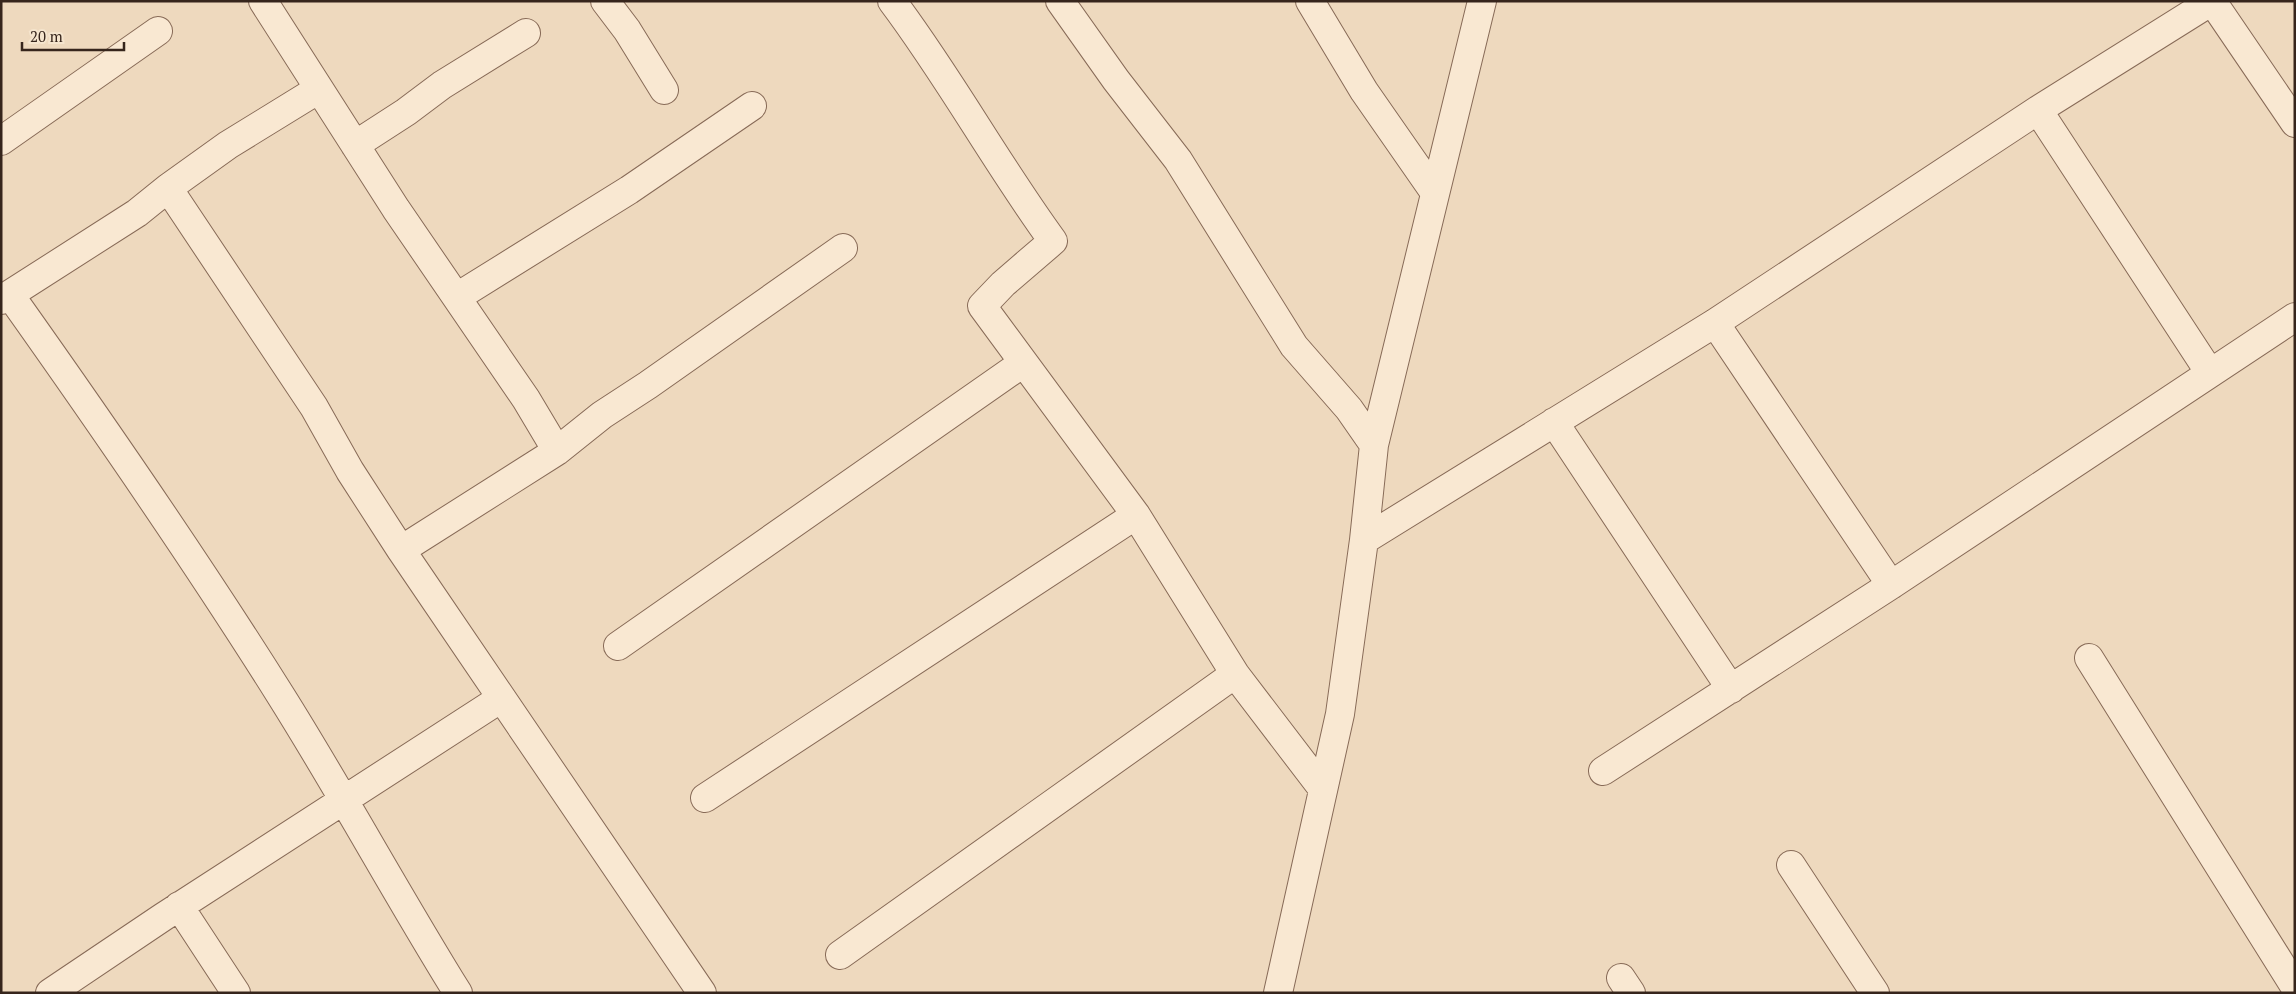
<svg xmlns="http://www.w3.org/2000/svg" width="2296" height="994" font-family="'PT Serif',serif">
<rect width="100%" height="100%" fill="#eed9be"/>
<g fill="none" stroke-linecap="round" stroke-linejoin="round">
<defs>
<path id="street" d="M263 1 396 209 526 399 557 451
M605 1 627 30 664 90
M892 1C950 78 996 163 1053 241L1003 284 982 306 1136 515 1235 674 1322 788
M1060 1 1116 80 1178 160 1294 346 1349 409 1374 445
M1310 1 1364 91 1435 193
M2212 1 2295 123
M319 89 228 145 168 188 314 407 350 471 401 550 702 993
M2038 110 2210 373
M1 141 158 31
M355 145 406 112 442 85 526 33
M10 295C103 426 195 559 281 696 342 793 397 895 458 993
M457 297 629 190 752 106
M1 300 137 213 168 188
M1715 323 1891 585
M1554 422 1731 689
M1364 540 1715 323 2038 110 2212 1
M401 550 557 451 602 415 648 385 843 248
M618 646 1023 363
M2089 658 2295 987
M1603 771 1891 585 2295 317
M705 798 1136 515
M1791 865 1875 993
M179 906 236 993
M840 955 1235 674
M1621 978 1631 993
M50 993 163 917 500 699
M1278 993 1340 714 1364 540 1374 445 1482 1"/>
</defs>
<use href="#street" stroke="#876a57" stroke-width="30"/>
<use href="#street" stroke="#f9e8d2" stroke-width="28"/>
</g>
<rect width="2296" height="994" fill="none" stroke="#36251c" stroke-width="5"/>
<path d="M22 42v8h102v-8" fill="none" stroke="#36251c" stroke-width="2.5"/>
<text x="30" y="42" font-size="15" fill="#36251c" stroke="#f5e5ce" stroke-width="4" paint-order="stroke">20 m</text>
</svg>
